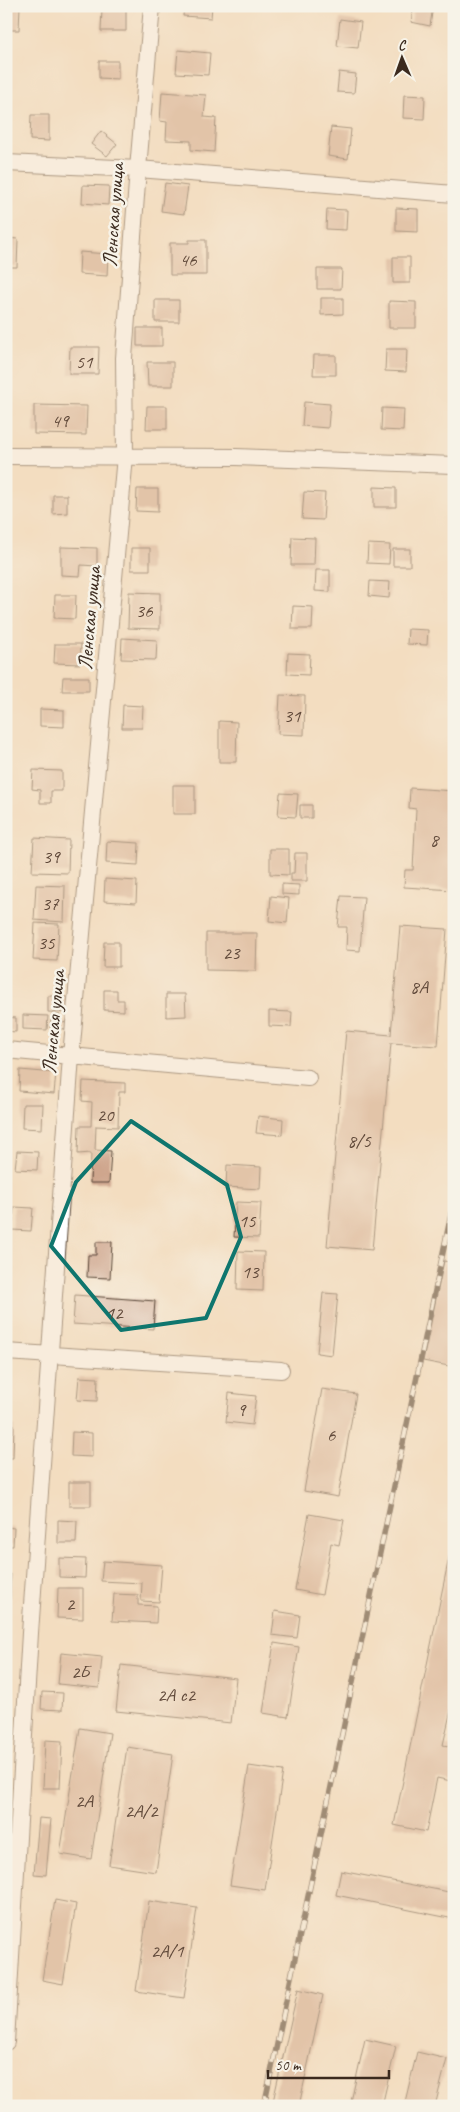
<svg xmlns="http://www.w3.org/2000/svg" width="460" height="2112" font-family="Caveat,sans-serif">
<rect width="100%" height="100%" fill="#f7f3e8"/>
<filter id="ink" filterUnits="userSpaceOnUse"><feTurbulence type="fractalNoise" baseFrequency=".02" numOctaves="2"/><feDisplacementMap in="SourceGraphic" scale="10" xChannelSelector="R" yChannelSelector="G"/><feConvolveMatrix kernelMatrix="1 2 1 2 8 2 1 2 1" color-interpolation-filters="sRGB"/></filter>
<filter id="wash" filterUnits="userSpaceOnUse"><feTurbulence type="fractalNoise" baseFrequency=".0096" numOctaves="4" result="noise"/><feDisplacementMap in="SourceGraphic" scale="20" xChannelSelector="R" yChannelSelector="G"/><feGaussianBlur stdDeviation="1.12" result="paint"/><feColorMatrix in="noise" values="0 0 0 0 0 0 0 0 0 0 0 0 0 0 0 0 0 1.4 0 .05"/><feComposite in="paint" operator="in"/></filter>
<g filter="url(#wash)">
<rect width="100%" height="100%" fill="#f3ddc0"/>
<g id="blocks">
<path fill="#cfa68d" d="M6 6H20L19 30H6Z
M184 6H212L211 18 183 16Z
M414 6H433L430 26 411 22Z
M102 9H126V31H101Z
M340 19 361 22 358 48 337 46Z
M178 50 210 53 208 75 176 73Z
M99 61H118V79L99 78Z
M339 72 356 74 354 93 337 92Z
M162 92 206 95 204 117 216 118 214 152 191 150V141L166 140 167 122 160 121Z
M404 95 425 96 424 119 403 118Z
M31 115H49V141L30 140Z
M331 127 351 129 348 159 328 156Z
M101 131 117 144 107 156 91 144Z
M165 183 188 186 184 214 161 211Z
M83 185 109 186 108 205 82 203Z
M396 208 418 209V232L396 231Z
M327 209 347 210 346 230 326 229Z
M6 238 18 239 17 267H6Z
M189 240H206V275H170V243H189Z
M80 252 108 254 107 276 79 274Z
M393 257H410V283H393Z
M317 269H342L341 289H317Z
M321 298H343V314L321 315Z
M155 300H179V322H155Z
M389 301 416 302V328H389Z
M137 328H162V346H137Z
M70 347H99L98 374H69Z
M386 349H407L406 372 385 371Z
M314 355H336V375H313Z
M147 362H173V386H148Z
M304 402 330 404 328 428 302 426Z
M34 405 87 406 86 435 34 434Z
M147 406H167V429H146Z
M382 408 404 409 403 431 381 430Z
M374 487 396 488V507H374Z
M137 489H158V512L136 511Z
M304 492 325 493 323 520 302 519Z
M53 495H67V513L53 514Z
M292 537 315 538 314 565H291Z
M368 544 390 545 389 564 367 563Z
M61 547 97 548V566L81 565 80 576 61 575Z
M131 548H150V570H131Z
M393 549H410V566H393Z
M316 570H330V592L315 591Z
M370 581 390 582 389 598 369 596Z
M129 592 160 593V629L128 628Z
M55 595H76L75 619 54 618Z
M293 606 313 607 312 629H292Z
M408 629 428 630 427 645 407 644Z
M122 638 157 640 156 660 121 659Z
M55 644H81L80 664 54 663Z
M288 653 310 654 309 675 287 674Z
M63 677H89V691H62Z
M280 695 305 696 304 735 278 734Z
M123 705 143 706 142 728H122Z
M40 709 64 710V727L40 726Z
M219 721 237 722 236 762H219Z
M33 770 62 771V791H51V803H40V790L32 789Z
M173 785H195V814H173Z
M410 788 454 791V890L404 887 405 870H413L416 809 409 808Z
M280 793 298 794 296 817 278 816Z
M6 804H10V821H6Z
M300 805H312V818H300Z
M34 838 69 840 68 873 32 872Z
M107 841 139 843 138 865 106 863Z
M270 849H289V875L270 874Z
M295 853H307V881H291V873H294Z
M105 879 137 881 136 903 104 901Z
M282 884 299 885V895L282 894Z
M36 885 65 886 64 922 34 920Z
M271 896 289 898 287 923 269 921Z
M341 896 364 897 360 951 346 950 347 927H338Z
M35 923 59 924 57 961 33 960Z
M400 926 447 929 438 1046 391 1043 372 1250 327 1246 346 1031 391 1035Z
M206 933H257L256 971 206 970Z
M104 942H119V967H103Z
M104 990H117V1000H124V1011L104 1010Z
M166 994H185L186 1016 166 1017Z
M48 996 69 997V1013L48 1012Z
M269 1011 292 1012 291 1027 269 1026Z
M52 1014 60 1015V1022L67 1023 66 1029 50 1028Z
M23 1015 48 1016 47 1030 23 1029Z
M6 1017 16 1018V1032L6 1031Z
M20 1070 56 1073 54 1094 19 1091Z
M83 1081 125 1083V1092H119L118 1127 96 1126 95 1150 111 1151 109 1183H90L91 1153 78 1154 79 1126H91L92 1102 82 1101Z
M23 1104H43L42 1129 22 1128Z
M258 1116 283 1119 282 1135 256 1133Z
M17 1151 38 1152 37 1170 15 1169Z
M227 1165 261 1167 260 1189 226 1187Z
M236 1202 261 1203 259 1238 234 1237Z
M14 1207 33 1208 31 1231 12 1230Z
M96 1242H112L110 1278 87 1277 88 1255H96Z
M238 1251 264 1252 263 1291 237 1290Z
M444 1261 454 1263V1367L423 1361Z
M323 1293 338 1294 332 1355 317 1353Z
M75 1295 155 1301 153 1329 73 1324Z
M79 1377 98 1378 97 1401 77 1400Z
M322 1389 356 1394 338 1497 304 1491Z
M229 1393 256 1396 252 1425 226 1422Z
M6 1425H14L13 1458H6Z
M72 1432 92 1433V1457L71 1456Z
M69 1482H91V1506H69Z
M309 1514 344 1520 339 1545 331 1543 322 1595 295 1590Z
M58 1520 77 1521 76 1543H58Z
M6 1527 14 1528 13 1546H6Z
M453 1538 454 1696 443 1745 454 1747V1767L451 1781 437 1778 426 1832 394 1825Z
M59 1558 86 1559 85 1578 59 1577Z
M103 1561 162 1565 159 1602 141 1601 142 1583 101 1581Z
M6 1574H11L9 1609H6Z
M58 1588H83V1619L57 1618Z
M114 1594 138 1595V1605L157 1606 156 1623 112 1621Z
M275 1611 300 1615 297 1638 272 1635Z
M274 1643 299 1647 288 1717 263 1713Z
M61 1653 102 1657 99 1688 58 1684Z
M121 1665 236 1678 231 1723 116 1711Z
M42 1692 63 1693 62 1710 41 1709Z
M80 1728 110 1733 91 1859 60 1854Z
M45 1740 62 1741 60 1788H43Z
M127 1747 173 1754 156 1872 109 1865Z
M249 1766 283 1771 265 1890 230 1885Z
M39 1818 51 1819 46 1875 34 1874Z
M341 1871 454 1893V1919L336 1895Z
M55 1900 76 1904 63 1984 42 1980Z
M149 1901 197 1908 184 1998 136 1991Z
M298 1989 323 1995 299 2106H272Z
M365 2039 396 2046 382 2106H350Z
M417 2052 447 2059 435 2106H404Z"/>
</g>
</g>
<g filter="url(#ink)">
<use href="#blocks" fill-opacity="0" stroke="#574536" stroke-width="1"/>
<g fill="none" stroke-linecap="round" stroke-linejoin="round">
<defs>
<path id="minor" d="M6 163 138 169 454 194
M6 456 236 457 454 465
M6 1050 308 1078
M6 1352 281 1370
M6 2042 30 1633 71 1056 125 456 124 358 138 169 152 6"/>
</defs>
<use href="#minor" stroke="#574536" stroke-width="18"/>
<use href="#minor" stroke="#fff" stroke-width="16"/>
<defs>
<path id="rail" d="M264 2106 454 1200"/>
</defs>
<use href="#rail" stroke="#3b2a1e" stroke-width="5.5"/>
<use href="#rail" stroke="#f7f3e8" stroke-width="4" stroke-dasharray="11" stroke-linecap="butt"/>
</g>
</g>
<path d="M0 0H460V2112H0ZM131 1121 227 1185 241 1237 206 1318 121 1330 51 1246 76 1182Z" fill="#f3ddc0" fill-opacity=".55" fill-rule="evenodd"/>
<path fill="none" stroke="#0f766e" stroke-width="4" stroke-linejoin="round" d="M131 1121 227 1185 241 1237 206 1318 121 1330 51 1246 76 1182Z"/>
<g text-anchor="middle" stroke-width="5" stroke-linejoin="round" paint-order="stroke">
<g font-size="19" fill="#60493a">
<text x="188" y="266">46</text>
<text x="84" y="368">51</text>
<text x="60" y="427">49</text>
<text x="144" y="617">36</text>
<text x="292" y="722">31</text>
<text x="434" y="846">8</text>
<text x="51" y="863">39</text>
<text x="50" y="910">37</text>
<text x="46" y="949">35</text>
<text x="231" y="959">23</text>
<text x="419" y="993">8А</text>
<text x="105" y="1121">20</text>
<text x="359" y="1147">8/5</text>
<text x="247" y="1227">15</text>
<text x="250" y="1278">13</text>
<text x="114" y="1319">12</text>
<text x="241" y="1416">9</text>
<text x="331" y="1441">6</text>
<text x="70" y="1610">2</text>
<text x="80" y="1678">2Б</text>
<text x="176" y="1701">2А с2</text>
<text x="84" y="1807">2А</text>
<text x="141" y="1817">2А/2</text>
<text x="167" y="1957">2А/1</text>
</g>
<g font-size="21" fill="#3b2a1e" stroke="#f7f3e8">
<text transform="translate(113 215) rotate(-86)" y="7">Ленская улица</text>
<text transform="translate(89 618) rotate(-85)" y="7">Ленская улица</text>
<text transform="translate(53 1022) rotate(-85)" y="7">Ленская улица</text>
</g>
</g>
<rect width="460" height="2112" fill="none" stroke="#f7f3e8" stroke-width="25"/>
<g transform="translate(402 58) rotate(358)" stroke="#f7f3e8" stroke-width="4" paint-order="stroke">
<path d="M0-4L9 19L0 12L-9 19Z" fill="#3b2a1e"/>
<text y="-8" font-size="14" font-weight="bold" text-anchor="middle" fill="#3b2a1e">С</text>
</g>
<path d="M268 2070v8h121v-8" fill="none" stroke="#3b2a1e" stroke-width="2.5"/>
<text x="275" y="2070" font-size="15" fill="#3b2a1e" stroke="#f7f3e8" stroke-width="4" paint-order="stroke">50 m</text>
</svg>
